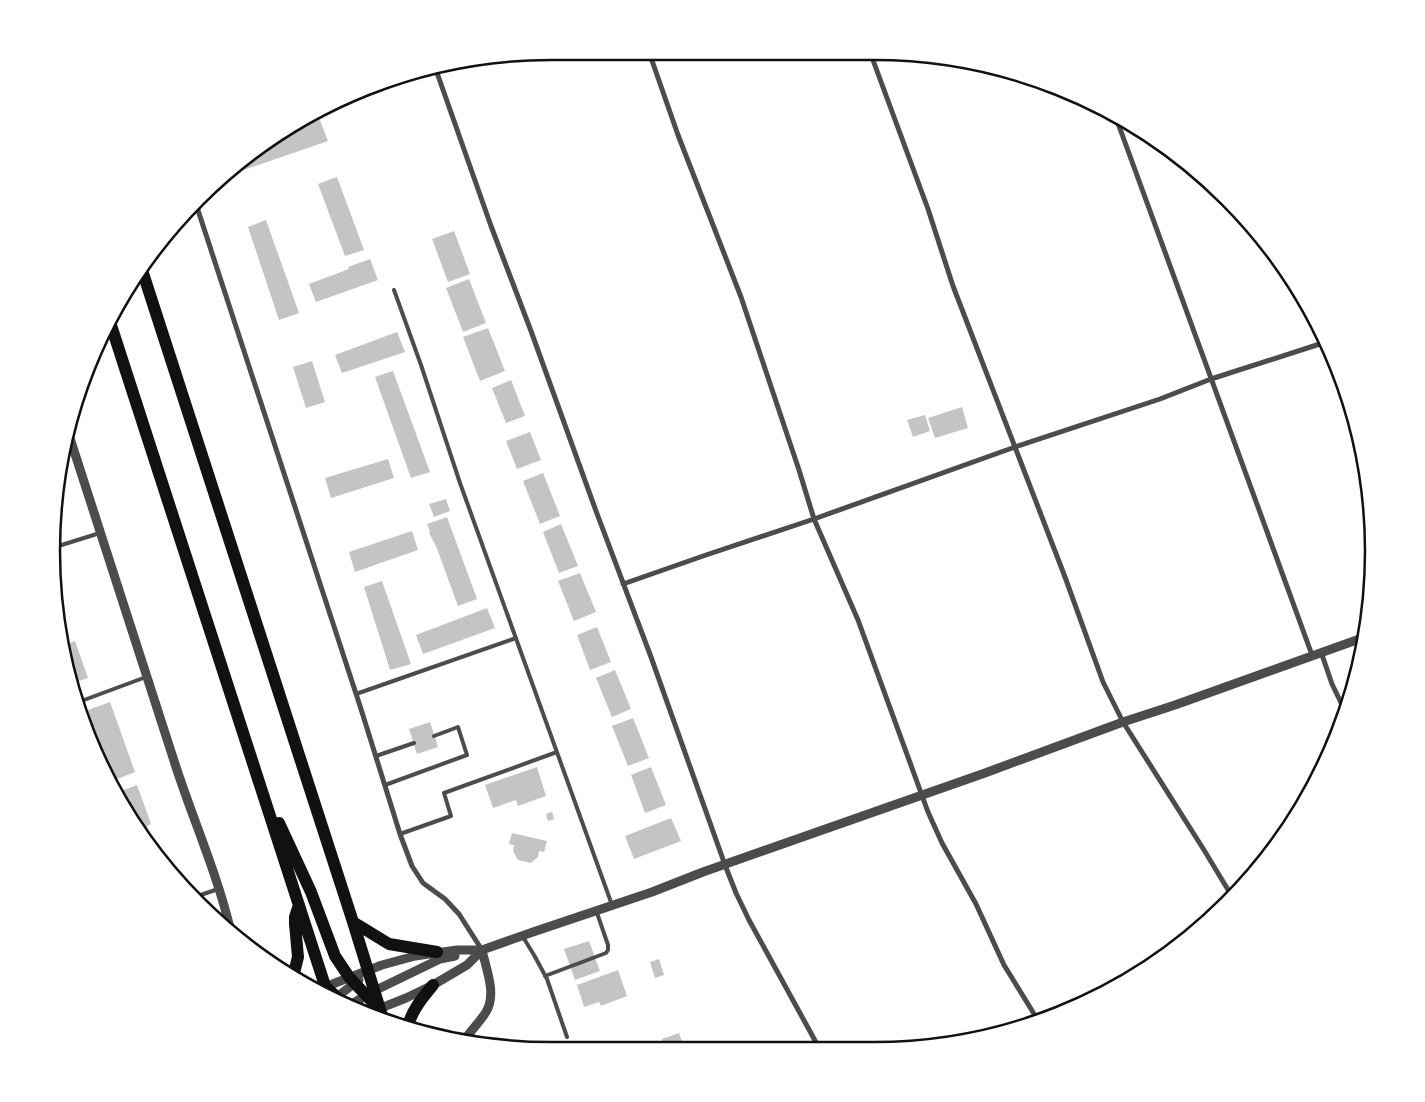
<svg xmlns="http://www.w3.org/2000/svg" width="1425" height="1102" font-family="Bitter,serif">
<rect width="100%" height="100%" fill="#fff"/>
<path fill="#c4c4c4" d="M320 120 328 141 226 176 281 134Z
M337 177 364 250 345 256 318 184Z
M266 220 299 313 279 320 248 227Z
M454 231 470 274 448 282 432 239Z
M370 259 378 280 316 302 309 284 349 269 348 267Z
M469 279 486 323 463 332 446 288Z
M488 328 505 371 480 381 463 337Z
M397 332 405 352 342 373 335 355Z
M312 361 325 402 306 408 293 367Z
M393 371 430 472 411 478 375 377Z
M511 380 525 416 506 423 492 388Z
M962 407 968 428 935 438 928 418Z
M925 415 930 431 913 437 907 420Z
M530 432 541 460 517 469 506 441Z
M388 459 394 478 331 498 325 478Z
M543 473 560 516 540 524 523 481Z
M446 499 450 511 434 517 429 504Z
M447 517 477 599 458 606 436 546 429 533 430 532 427 524Z
M561 524 578 566 559 573 543 532Z
M412 531 418 550 355 572 349 552Z
M580 573 596 612 574 621 558 581Z
M382 581 411 664 390 670 364 587Z
M487 608 495 628 423 654 416 635Z
M597 627 611 662 590 670 577 635Z
M75 641 88 678 70 684 64 645Z
M615 670 631 709 612 717 596 678Z
M110 702 135 772 110 782 92 747 97 745 85 711Z
M633 718 649 758 628 766 612 726Z
M430 722 438 747 417 754 409 729Z
M537 767 546 796 518 806 516 800 493 808 485 785Z
M651 767 666 805 645 813 631 775Z
M137 785 151 824 147 826 157 855 135 828 116 793Z
M552 812 554 819 548 821 546 814Z
M671 818 681 841 634 859 625 836Z
M512 833 547 841 544 852 539 851 538 857 531 863 518 860 513 851 514 845 509 844Z
M589 941 600 971 575 980 564 949Z
M659 959 664 975 655 978 650 962Z
M618 970 627 996 601 1006 599 1002 584 1007 577 985Z
M679 1033 683 1045 678 1046H664L662 1039Z"/>
<g fill="none" stroke-linecap="round" stroke-linejoin="round">
<path stroke="#4c4c4c" stroke-width="4" d="M394 290 421 365 460 483 612 905
M52 548 100 533
M356 694 516 638
M76 703 146 677
M376 756 414 743
M385 785 467 755 458 727 434 736
M400 834 451 816 444 793 557 752
M192 898 218 889
M523 937 534 955 547 979 567 1037
M545 976 606 953 608 950V945L596 910"/>
<path stroke="#4c4c4c" stroke-width="5" d="M649 52 678 135 741 297 799 470 814 519 858 620 928 812 942 843 976 904 1004 965 1039 1022
M870 52 928 209 953 286 1065 577 1103 682 1123 722 1204 850 1233 898
M435 67 491 226 531 331 596 511 651 657 725 865 736 893 749 920 818 1046
M1115 115 1312 655
M195 201 361 709 400 834 412 866 423 883 445 899 459 914 482 950
M623 584 706 555 814 519 1015 447 1160 399 1211 379 1326 342
M1321 652 1332 684 1345 711"/>
<path stroke="#4c4c4c" stroke-width="9" d="M67 429C104 542 140 655 176 767 194 822 218 876 231 932
M317 990 382 965 415 956 457 950H482L533 932 652 892 703 872 985 773 1123 722 1175 705 1365 637
M334 999 359 980
M348 1006 374 991 440 959 455 956
M366 1014 406 998 433 985 467 965 482 950
M464 1041C470 1031 480 1022 486 1012 497 994 486 969 482 950"/>
<path stroke="#111" stroke-width="12" d="M142 270 353 922 383 1019
M110 322 328 995
M279 823 311 892 335 956 349 977 378 1008
M353 922 389 944 437 952
M293 977 298 957 295 924V917L299 905
M325 986 344 1004
M408 1026C412 1010 423 997 433 985"/>
</g>
<path d="M0 0H1425V1102H0ZM551 60H874A491 491 0 0 1 1365 551V551A491 491 0 0 1 874 1042H551A491 491 0 0 1 60 551V551A491 491 0 0 1 551 60Z" fill="#fff" fill-rule="evenodd"/>
<path fill="none" stroke="#111" stroke-width="2.5" d="M551 60H874A491 491 0 0 1 1365 551V551A491 491 0 0 1 874 1042H551A491 491 0 0 1 60 551V551A491 491 0 0 1 551 60Z"/>
</svg>
